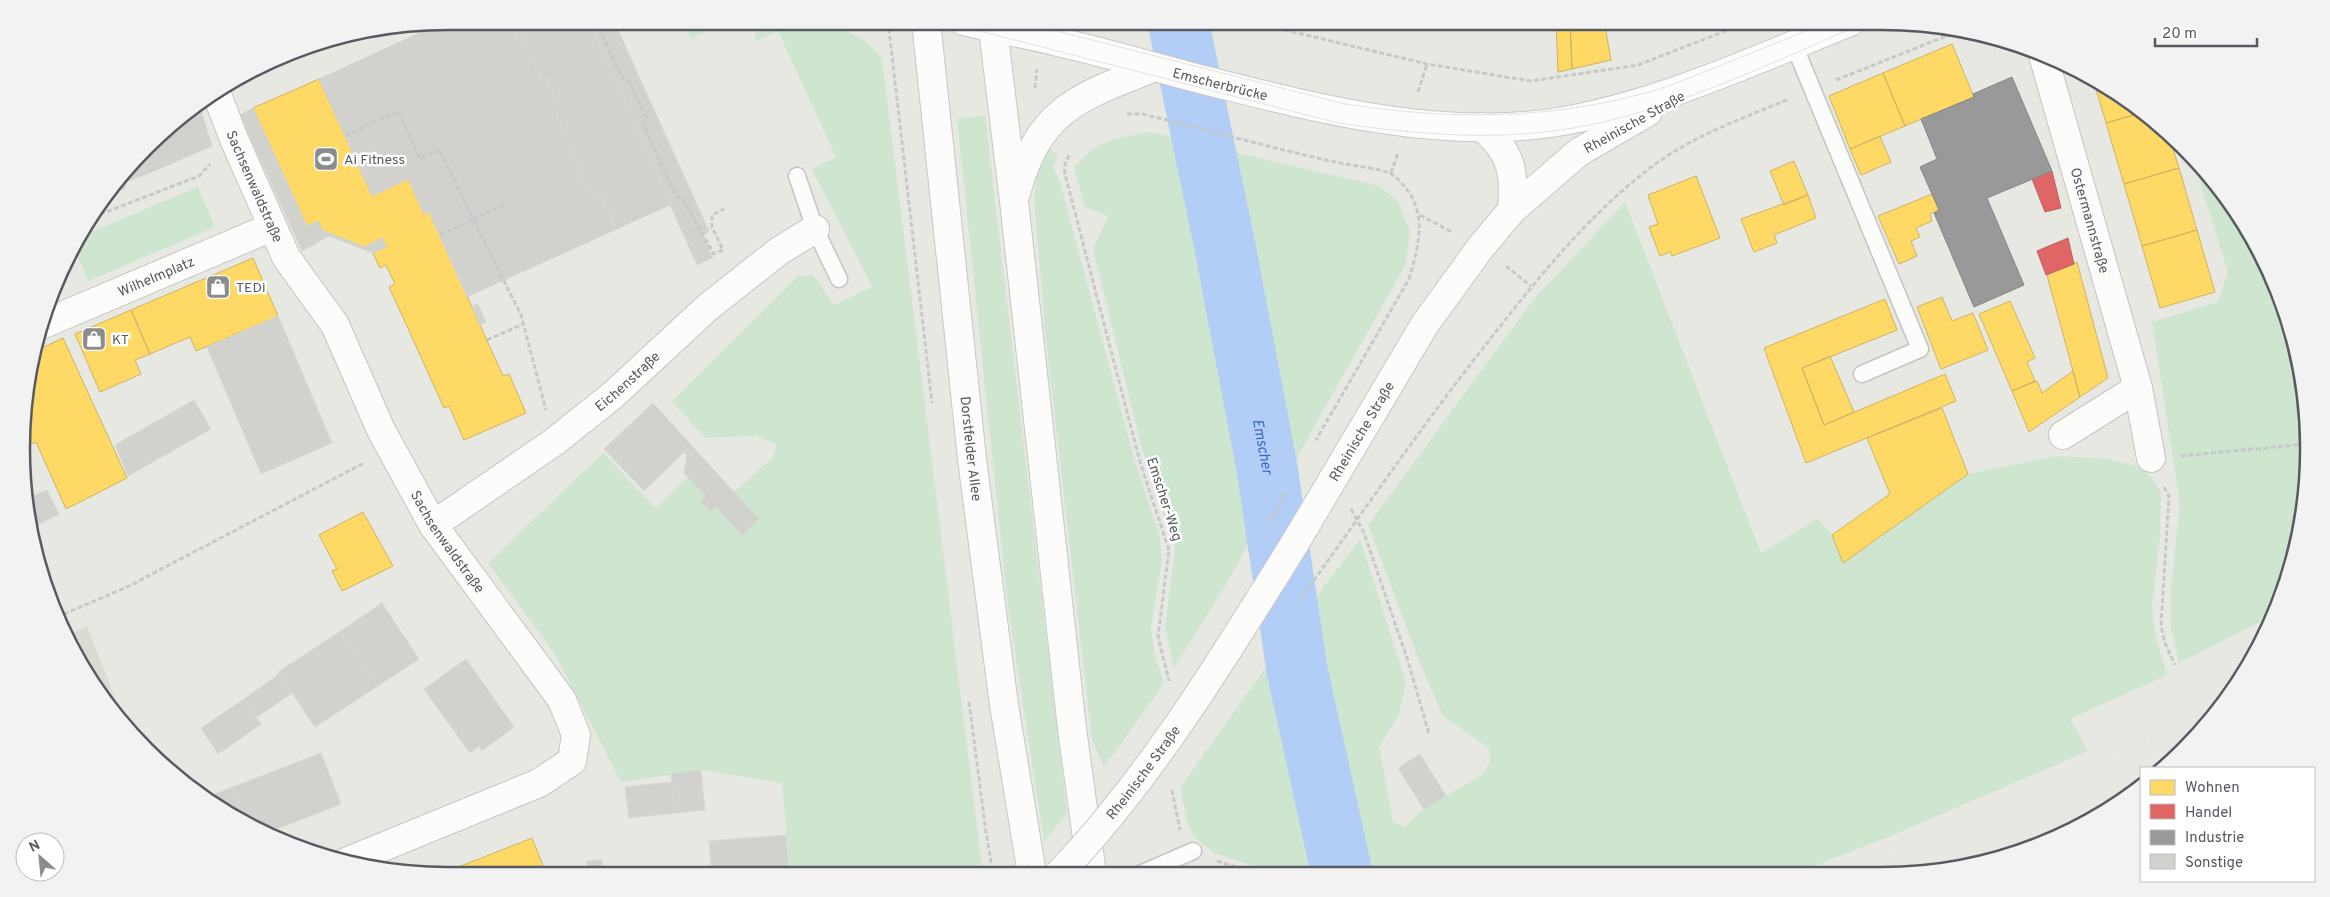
<svg xmlns="http://www.w3.org/2000/svg" width="2330" height="897" font-family="Overpass,sans-serif">
<rect width="100%" height="100%" fill="#e8e8e2"/>
<path fill="#dbdbd1" d="M87 626 122 716 93 686 66 635Z"/>
<path fill="#cee6cf" d="M682 21H727L726 24 720 25 691 39Z
M759 21C802 21 856 20 882 59L983 874 790 875 782 783 701 770 621 782 555 654 488 563 603 453 656 508 688 477 706 496 700 501 709 512 716 507 742 535 759 520 734 492 773 457 777 445 756 436 705 438 672 401 798 276 813 275 834 305 872 287 812 169 836 157 778 31 754 42Z
M985 115 1067 814 1044 841 1008 607 957 119Z
M1152 132 1189 141 1215 244 1237 401 1259 524 1227 583 1174 668 1165 628 1175 547 1142 449 1093 249 1108 216 1085 207 1074 167C1102 137 1113 139 1152 132Z
M1215 148 1379 186 1398 201 1410 231 1406 264 1276 495 1246 334 1249 315Z
M1049 149 1058 156 1053 166 1060 182 1135 462 1159 533 1162 561 1151 627 1155 655 1164 684 1104 767 1092 740 1045 330 1034 198 1038 170Z
M2192 157C2207 171 2218 188 2230 205 2304 308 2323 435 2294 558 2290 578 2278 598 2270 617L2179 663 2171 628V587L2180 505 2152 322 2218 302 2228 272Z
M198 187 215 227 88 281 73 246 77 238Z
M1625 202 1761 553 1818 518 1832 535 1844 562 1968 474 2057 456 2109 459 2143 468 2161 491 2160 537 2152 607 2155 634 2167 675 2070 719 2088 751 1888 837 1799 872 1356 873 1297 622 1360 539 1406 682 1399 715 1379 747 1393 821 1404 827 1424 809 1483 774 1490 762 1489 748 1443 716 1421 666 1368 525 1533 300Z
M1280 647 1337 874H1278L1214 853 1194 837 1188 824 1180 788Z"/>
<path fill="#ffd966" stroke="#cdb364" d="M1556 21H1570L1572 69 1558 72Z
M1570 21H1604L1611 60 1572 69Z
M1952 44 1974 97 1905 126 1883 73Z
M1883 73 1905 126 1850 149 1829 96Z
M319 79 372 196 408 179 424 214 429 212 503 376 509 374 526 413 464 440 449 406 444 408 406 324 389 287 395 284 386 265 380 268 373 253 386 247 382 238 364 247 322 230 318 221 307 226 253 108Z
M2093 79 2142 110 2144 112 2106 123Z
M2144 112 2169 136 2179 168 2124 184 2106 123Z
M1880 136 1891 162 1861 175 1850 149Z
M1794 161 1808 195 1784 205 1770 171Z
M2179 168 2197 230 2142 246 2124 184Z
M1696 176 1720 238 1672 256 1670 252 1660 256 1649 227 1658 224 1648 195Z
M1932 194 1939 210 1930 214 1932 221 1916 228 1920 237 1911 241 1917 256 1899 264 1878 216Z
M1808 195 1816 218 1774 235 1777 243 1754 252 1741 219Z
M2197 230 2215 292 2160 308 2142 246Z
M253 258 278 316 196 351 190 337 150 354 131 310Z
M2077 262 2108 378 2080 397 2047 275Z
M1942 297 1952 321 1973 313 1988 350 1941 369 1917 307Z
M1885 299 1897 330 1802 368 1824 425 1945 374 1956 401 1806 463 1764 348Z
M2010 301 2035 358 2027 362 2035 381 2012 391 1979 314Z
M131 310 150 354 135 360 141 374 100 392 75 334Z
M63 338 127 478 66 509 36 442 27 446 25 392 35 351Z
M1830 356 1854 412 1824 425 1802 368Z
M2073 371 2080 397 2029 432 2012 391 2037 381 2042 393Z
M1942 408 1968 474 1843 563 1832 535 1890 494 1867 438Z
M363 512 393 566 342 591 332 571 337 569 319 535Z
M532 838 547 876H459L456 868Z
M456 868 459 876 438 874Z"/>
<path fill="#e06666" stroke="#b76264" d="M2052 171 2061 208 2045 212 2032 179Z
M2068 238 2074 264 2046 275 2037 251Z"/>
<path fill="#999" stroke="#858688" d="M2012 77 2052 171 1987 198 2024 285 1974 307 1934 213 1939 210 1920 167 1937 159 1921 119 1974 97 1973 94Z"/>
<g fill="none" stroke-linecap="round" stroke-linejoin="round">
<path stroke="#b2cdf6" stroke-width="61" id="s1" d="M1178 21 1224 242 1267 468 1297 670 1342 874"/>
</g>
<path fill="#d1d1cd" stroke="#d8d7d1" d="M509 21H589L672 204 617 229 601 195 595 197 589 185 585 187 576 166 579 164 556 114 562 112 546 78 541 80 520 34 516 36Z
M509 21 516 36 520 34 541 80 546 78 562 112 556 114 579 164 576 166 585 187 589 185 595 197 601 195 617 229 467 297 429 212 424 214 408 179 372 196 319 79 443 22Z
M589 21H614L703 218 681 229 670 205 672 204Z
M199 104 212 146 147 174 141 159 167 127Z
M253 108 307 226 318 221 322 230 364 247 382 238 386 247 373 253 329 236 302 251 240 115Z
M141 159 147 174 126 182 125 189 115 191Z
M703 218 709 231 703 235 713 258 697 265 681 229Z
M478 304 486 322 480 325 472 306Z
M278 316 332 443 261 474 207 347Z
M194 400 211 429 128 476 115 445Z
M653 403 691 445 644 491 604 449Z
M691 445 759 519 742 535 716 507 710 512 700 501 706 496 684 473 687 456 684 453Z
M47 490 59 514 29 529 28 498Z
M382 603 419 659 378 686 341 631Z
M341 631 378 686 315 727 278 672Z
M466 659 514 727 482 751 479 746 470 753 424 689Z
M279 674 292 693 257 717 244 699Z
M244 699 261 724 218 754 201 728Z
M321 753 341 804 264 834 248 824 233 787Z
M1420 754 1446 796 1424 809 1398 768Z
M701 770 705 810 675 813 671 774Z
M672 782 675 813 629 818 625 787Z
M233 787 248 824 205 798Z
M786 835 789 875H712L709 841Z
M602 860 603 875H588L587 861Z"/>
<g fill="none" stroke-linecap="round" stroke-linejoin="round">
<defs>
<path id="lane" d="M1794 45 1920 349 1862 374
M797 176 815 229 839 279
M1140 874 1193 851"/>
<g id="street">
<path id="s2" d="M2043 55 2138 388 2151 458"/>
<path id="s3" d="M216 92 234 139 286 257 335 325 381 430 433 525 562 700 576 735 572 761 539 783 346 862"/>
<path id="s4" d="M41 325 272 227"/>
<path d="M2063 435 2138 388"/>
<path id="s5" d="M433 525 554 442 613 395 708 307 779 251 815 229"/>
</g>
<g id="secondary">
<path id="s6" d="M926 21 972 459 1004 705 1032 874"/>
<path id="s7" d="M963 21C995 29 1027 34 1058 42 1103 52 1147 65 1192 77 1308 106 1431 140 1551 123 1652 108 1758 59 1852 21"/>
<path d="M992 21 1014 201 1072 729 1092 874"/>
<path d="M1482 127C1512 152 1515 173 1512 210"/>
<path d="M1016 193C1040 107 1078 98 1155 67"/>
<path id="s8" d="M1295 543 1425 324 1481 247 1512 210 1579 152 1648 112"/>
</g>
</defs>
<use href="#lane" stroke="#c4c4c3" stroke-width="19"/>
<use href="#street" stroke="#c4c4c3" stroke-width="30"/>
<use href="#secondary" stroke="#c7c7c7" stroke-width="30"/>
<path stroke="#c5cac8" stroke-width="3" stroke-dasharray="5 2.5" stroke-linecap="butt" d="M599 21 600 31 622 77 629 81 646 117 644 126 676 196 684 201 714 254 723 250 712 227V215L724 209
M888 21 932 403
M1248 21 1427 64 1531 81 1638 65 1751 21
M1836 80 1959 31
M1035 88 1037 69
M1418 92 1427 64
M1127 114H1142C1210 130 1277 150 1345 164 1355 166 1385 169 1393 175 1429 205 1421 239 1409 279L1316 440
M345 136 398 111 420 159 440 150 473 219 507 204
M1069 155 1064 167 1065 174 1140 462 1169 550 1158 636 1169 681
M1391 173 1398 153
M1420 215 1452 232
M93 217 199 176 210 164
M440 235 473 219 521 315 546 410
M1506 266 1531 286
M487 340 523 324
M2181 456 2307 444
M2164 487 2169 496 2161 626 2165 643 2175 665
M1351 509 1364 533 1408 661 1429 734
M1305 593C1367 506 1428 417 1495 333 1541 274 1590 214 1650 168 1692 136 1741 119 1789 99
M57 617 127 587 364 463
M969 702 986 832 993 874
M1172 790 1180 830
M1217 861 1259 874"/>
<use href="#lane" stroke="#fcfcfb" stroke-width="16"/>
<use href="#street" stroke="#fcfcfb" stroke-width="28"/>
<use href="#secondary" stroke="#fcfcfb" stroke-width="28"/>
<path stroke="#e2e2e1" stroke-width="1" d="M941 21 1338 123C1420 135 1503 142 1584 126 1683 107 1777 60 1869 21
M1017 21 1345 104C1447 120 1549 120 1649 92 1672 86 1695 75 1717 67 1754 52 1792 37 1829 21"/>
<path stroke="#e2e2e1" stroke-width="4" stroke-dasharray="1 6" stroke-linecap="butt" d="M2039 841 2121 798
M1850 872 2023 799 2214 708"/>
<defs>
<g id="secondary-bridge">
<path id="s9" d="M1059 874C1152 776 1224 657 1295 543"/>
</g>
</defs>
<use href="#secondary-bridge" stroke="#c7c7c7" stroke-width="30" stroke-linecap="butt"/>
<path stroke="#c5cac8" stroke-width="3" stroke-dasharray="5 2.5" stroke-linecap="butt" d="M1269 523 1286 493
M1300 599 1305 593
M1020 874 1028 866"/>
<use href="#secondary-bridge" stroke="#fcfcfb" stroke-width="28"/>
</g>
<defs>
<symbol id="stadium-square" viewBox="-11 -11 22 22"><rect x="-9" y="-9" width="18" height="18" rx="4" fill="#8a8c8e" stroke="#fff"/><path d="M0-5a6.5 5 0 1 0 0 10a6.5 5 0 1 0 0-10ZM-3.5-1.8h7v3.6h-7Z" fill="#fff"/></symbol>
<symbol id="shop-square" viewBox="-11 -11 22 22"><rect x="-9" y="-9" width="18" height="18" rx="4" fill="#8a8c8e" stroke="#fff"/><path d="M-5-2.5h2.3a2.7 3.5 0 0 1 5.4 0H5L5.5 6h-11ZM-1.5-2.5h3a1.5 2.3 0 0 0-3 0Z" fill="#fff"/></symbol>
</defs>
<g fill-rule="evenodd">
<use href="#stadium-square" x="312" y="145" width="28" height="28"/>
<use href="#shop-square" x="204" y="273" width="28" height="28"/>
<use href="#shop-square" x="80" y="325" width="28" height="28"/>
</g>
<g text-anchor="middle" stroke-width="5" stroke-linejoin="round" paint-order="stroke">
<g font-size="14" fill="#575a60" stroke="#fff">
<text dy="5" stroke="none"><textPath href="#s7" startOffset="265">Emscherbrücke</textPath></text>
<text transform="translate(1634 122) rotate(-29)" y="5">Rheinische Straße</text>
<text dy="5" stroke="none"><textPath href="#s3" startOffset="102">Sachsenwaldstraße</textPath></text>
<text dy="5" stroke="none"><textPath href="#s2" startOffset="172">Ostermannstraße</textPath></text>
<text dy="5" stroke="none"><textPath href="#s4" startOffset="125">Wilhelmplatz</textPath></text>
<text dy="5" stroke="none"><textPath href="#s5" startOffset="242">Eichenstraße</textPath></text>
<text dy="5" stroke="none"><textPath href="#s8" startOffset="130">Rheinische Straße</textPath></text>
<text dy="5" stroke="none"><textPath href="#s6" startOffset="430">Dorstfelder Allee</textPath></text>
<text transform="translate(1165 499) rotate(72)" y="5">Emscher-Weg</text>
<text dy="5" stroke="none"><textPath href="#s3" startOffset="508">Sachsenwaldstraße</textPath></text>
<text dy="5" stroke="none"><textPath href="#s9" startOffset="132">Rheinische Straße</textPath></text>
</g>
<g font-size="14" fill="#575a60" stroke="#fff" text-anchor="start">
<text x="344" y="164">Ai Fitness</text>
<text x="236" y="292">TEDi</text>
<text x="112" y="344">KT</text>
</g>
<g font-size="15" font-style="italic" fill="#3a67c6" stroke="#fff">
<text dy="5" stroke="none"><textPath href="#s1" startOffset="434">Emscher</textPath></text>
</g>
</g>
<path d="M0 0H2330V897H0ZM448 30H1882A418 418 0 0 1 2300 448V449A418 418 0 0 1 1882 867H448A418 418 0 0 1 30 449V448A418 418 0 0 1 448 30Z" fill="#f2f2f2" fill-rule="evenodd"/>
<path fill="none" stroke="#575a60" stroke-width="2.5" d="M448 30H1882A418 418 0 0 1 2300 448V449A418 418 0 0 1 1882 867H448A418 418 0 0 1 30 449V448A418 418 0 0 1 448 30Z"/>
<rect x="2140" y="767" width="175" height="115" fill="#ffffff" stroke="#bcbdbf"/>
<rect x="2150" y="780" width="25" height="15" fill="#ffd966" stroke="#bcbdbf"/>
<text x="2185" y="792" font-size="15" fill="#575a60">Wohnen</text>
<rect x="2150" y="804" width="25" height="15" fill="#e06666" stroke="#bcbdbf"/>
<text x="2185" y="817" font-size="15" fill="#575a60">Handel</text>
<rect x="2150" y="830" width="25" height="15" fill="#999999" stroke="#bcbdbf"/>
<text x="2185" y="842" font-size="15" fill="#575a60">Industrie</text>
<rect x="2150" y="854" width="25" height="15" fill="#d1d1cd" stroke="#bcbdbf"/>
<text x="2185" y="867" font-size="15" fill="#575a60">Sonstige</text>
<g transform="translate(40 857) rotate(333)"><circle r="24" fill="#ffffff" stroke="#bcbdbf"/>
<path d="M0-4L9 19L0 12L-9 19Z" fill="#8a8c8e"/>
<text y="-8" font-size="14" font-weight="bold" text-anchor="middle" fill="#575a60">N</text>
</g>
<path d="M2155 38v8h102v-8" fill="none" stroke="#575a60" stroke-width="2.5"/>
<text x="2162" y="38" font-size="15" fill="#575a60" stroke="#ffffff" stroke-width="4" paint-order="stroke">20 m</text>
</svg>
